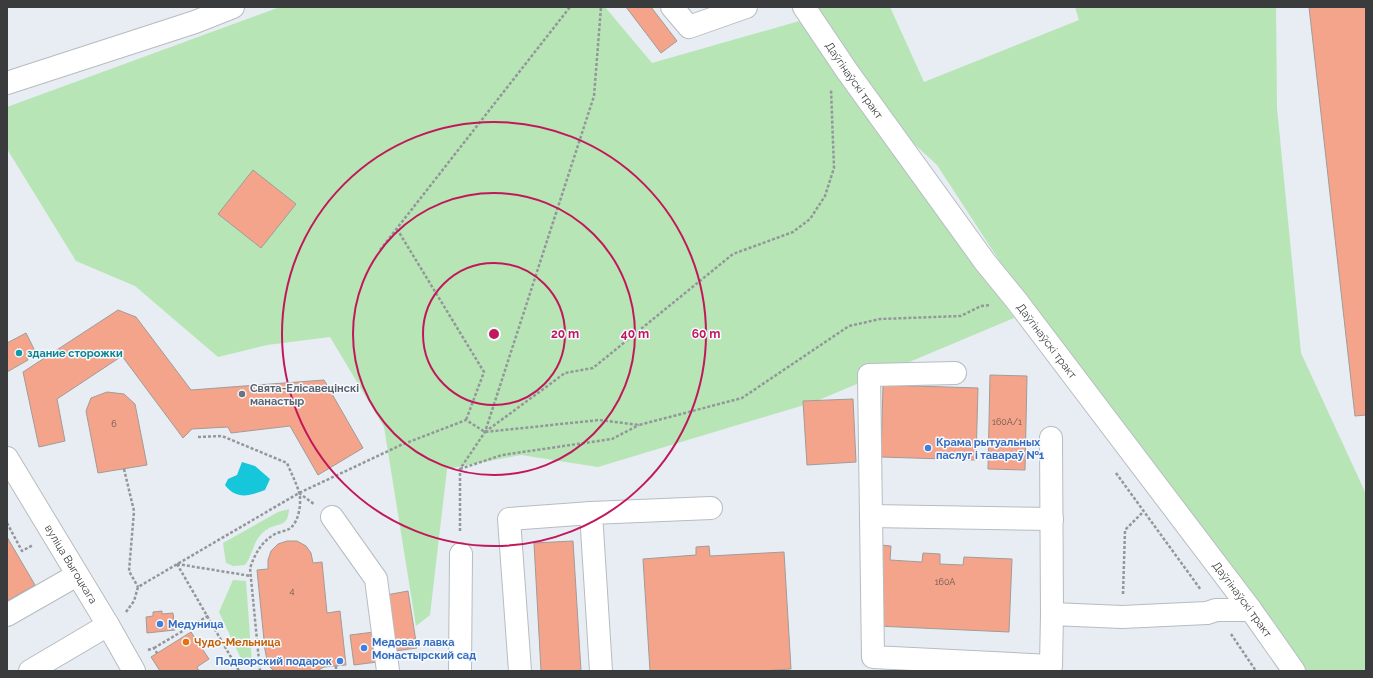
<svg xmlns="http://www.w3.org/2000/svg" width="1373" height="678" font-family="Raleway,sans-serif">
<rect width="100%" height="100%" fill="#e7edf2"/>
<path fill="#b7e5b5" d="M280 7H605L652 63 803 20 1014 318 814 402 598 467 521 455 447 469 430 615 416 626 384 427 330 337 267 345 218 357 135 286 76 261 7 149V107Z
M804 7H890L924 82 1079 20 1075 7H1276L1277 108 1301 353 1366 494V671H1297L1010 277 937 165 872 105Z
M289 509C288 529 277 522 266 530 252 540 254 554 245 565L233 566 226 563 223 543 278 512Z
M233 580 246 581 252 664 243 663 219 612Z"/>
<path fill="#16c6db" d="M242 462 255 466 270 479 265 490C250 496 236 500 225 485L228 479 237 475Z"/>
<path fill="#f4a48a" stroke="#a29b99" d="M626 7H651L677 41 661 53Z
M1309 7H1366V415L1355 416Z
M253 170 296 204 261 248 218 214Z
M118 310 136 317 191 390 324 380 363 448 318 475 290 426 231 433 228 427 192 429 183 438 122 356 57 399 65 441 39 447 23 372Z
M26 333 35 351 26 356 28 360 7 372V343Z
M990 375 1027 376 1025 470 988 469Z
M883 385 978 388 976 460 881 457Z
M107 392 124 394 135 404 147 465 98 473 86 411 91 398Z
M853 399 856 462 807 465 803 401Z
M7 537 35 585 7 601Z
M287 541H297L306 546 311 553 313 563 322 562 327 613 340 611 346 665 324 667 317 671H274L268 665 265 650 257 570 268 569V560L271 551 278 544Z
M573 541 581 671H541L534 543Z
M881 545 891 546 890 560 922 562 923 553 940 554V564L963 565 964 557 1012 559 1009 632 877 626Z
M709 546 710 556 784 552 791 669 761 671H650L643 559 696 555V547Z
M408 591 417 648 395 651 386 595Z
M162 611V614L173 613 175 630 147 633 146 617 153 616V612Z
M191 632 209 659 197 667 199 671H160L151 657Z
M374 632 377 662 354 665 350 635Z"/>
<g fill="none" stroke-linecap="round" stroke-linejoin="round">
<defs>
<g id="minor">
<path d="M672 7 689 27 746 7"/>
<path id="s1" d="M804 7 847 71 985 262 1016 300 1251 610 1294 671"/>
<path d="M7 83 195 22 233 7"/>
<path d="M955 373 869 375 873 657 1051 666 1052 614 1122 617 1207 613 1216 610H1251"/>
<path d="M1051 438 1052 614"/>
<path id="s2" d="M7 458 108 625 134 671"/>
<path d="M871 516 1052 519"/>
<path d="M332 517 376 579 388 671"/>
<path d="M7 615 77 575"/>
<path d="M30 671 108 625"/>
<path d="M460 671 461 554"/>
<path d="M520 671 509 519 591 513"/>
<path d="M601 671 591 513 711 508"/>
</g>
</defs>
<use href="#minor" stroke="#b7bcc1" stroke-width="24"/>
<path stroke="#93979a" stroke-width="2.5" stroke-dasharray="3 2" stroke-linecap="butt" d="M397 229 484 372 466 420
M380 250 570 7
M485 432 565 373 593 368 733 254 793 232 810 219 825 196 834 168 831 89
M198 437 222 436 287 463C291 473 296 482 299 492 302 502 299 523 289 529 285 531 279 532 275 534 261 542 255 554 250 568L260 671
M124 469 134 511 129 571 138 587
M460 469 502 455 612 439 639 425
M1116 473 1201 590
M299 493 314 504
M7 523 22 551 33 545
M460 531V469L485 432 594 96 601 7
M177 564 239 671
M177 564 251 576
M1123 594 1125 530 1143 512
M126 612 134 601 138 587 299 493 401 445 466 420 485 432 599 420 639 425 742 398 849 326 880 319 961 316 981 306 991 305
M1231 634 1256 671
M154 648 208 616
M148 650 154 648 157 653
M336 666V671"/>
<use href="#minor" stroke="#fff" stroke-width="22"/>
</g>
<g fill="none" stroke="#c2185b" stroke-width="2">
<circle cx="494" cy="334" r="71"/>
<circle cx="494" cy="334" r="141"/>
<circle cx="494" cy="334" r="212"/>
</g>
<circle fill="#0f9aa8" stroke="#f5fafe" stroke-width="1.5" cx="19" cy="353" r="4"/>
<circle fill="#6b7280" stroke="#f5fafe" stroke-width="1.5" cx="242" cy="394" r="4"/>
<g fill="#3f7fe0" stroke="#f5fafe" stroke-width="1.5">
<circle cx="928" cy="448" r="4"/>
<circle cx="160" cy="624" r="4"/>
<circle cx="364" cy="648" r="4"/>
<circle cx="340" cy="661" r="4"/>
</g>
<circle fill="#e8710a" stroke="#f5fafe" stroke-width="1.5" cx="186" cy="642" r="4"/>
<g text-anchor="middle" stroke-width="3" stroke-linejoin="round" paint-order="stroke">
<g font-size="9" fill="#685550">
<text x="1007" y="425">160А/1</text>
<text x="114" y="427">6</text>
<text x="945" y="585">160А</text>
<text x="292" y="594">4</text>
</g>
<g font-size="11" fill="#393b3d" stroke="#f5fafe">
<text dy="4" stroke="none"><textPath href="#s1" startOffset="89">Даўгінаўскі тракт</textPath></text>
<text dy="4" stroke="none"><textPath href="#s1" startOffset="413">Даўгінаўскі тракт</textPath></text>
<text dy="4" stroke="none"><textPath href="#s2" startOffset="124">вуліца Выгоцкага</textPath></text>
<text dy="4" stroke="none"><textPath href="#s1" startOffset="737">Даўгінаўскі тракт</textPath></text>
</g>
<g font-size="11" font-weight="bold" fill="#0d838f" stroke="#f5fafe" text-anchor="start">
<text x="27" y="357">здание сторожки</text>
</g>
<g font-size="11" font-weight="bold" fill="#5b616d" stroke="#f5fafe" text-anchor="start">
<text x="250" y="392">Свята-Елісавецінскі<tspan x="250" dy="13">манастыр</tspan></text>
</g>
<g font-size="11" font-weight="bold" fill="#366cbe" stroke="#f5fafe" text-anchor="start">
<text x="936" y="446">Крама рытуальных<tspan x="936" dy="13">паслуг і тавараў №1</tspan></text>
<text x="168" y="628">Медуница</text>
<text x="372" y="646">Медовая лавка<tspan x="372" dy="13">Монастырский сад</tspan></text>
<text x="332" y="665" text-anchor="end">Подворский подарок</text>
</g>
<g font-size="11" font-weight="bold" fill="#c56008" stroke="#f5fafe" text-anchor="start">
<text x="194" y="646">Чудо-Мельница</text>
</g>
</g>
<circle cx="494" cy="334" r="6" fill="#c2185b" stroke="#f5fafe" stroke-width="2"/>
<g font-size="12" text-anchor="middle" font-weight="bold" fill="#c2185b" stroke="#f5fafe" stroke-width="3" stroke-linejoin="round" paint-order="stroke">
<text x="565" y="338">20 m</text>
<text x="635" y="338">40 m</text>
<text x="706" y="338">60 m</text>
</g>
<rect width="1373" height="678" fill="none" stroke="#393b3d" stroke-width="16"/>
</svg>
